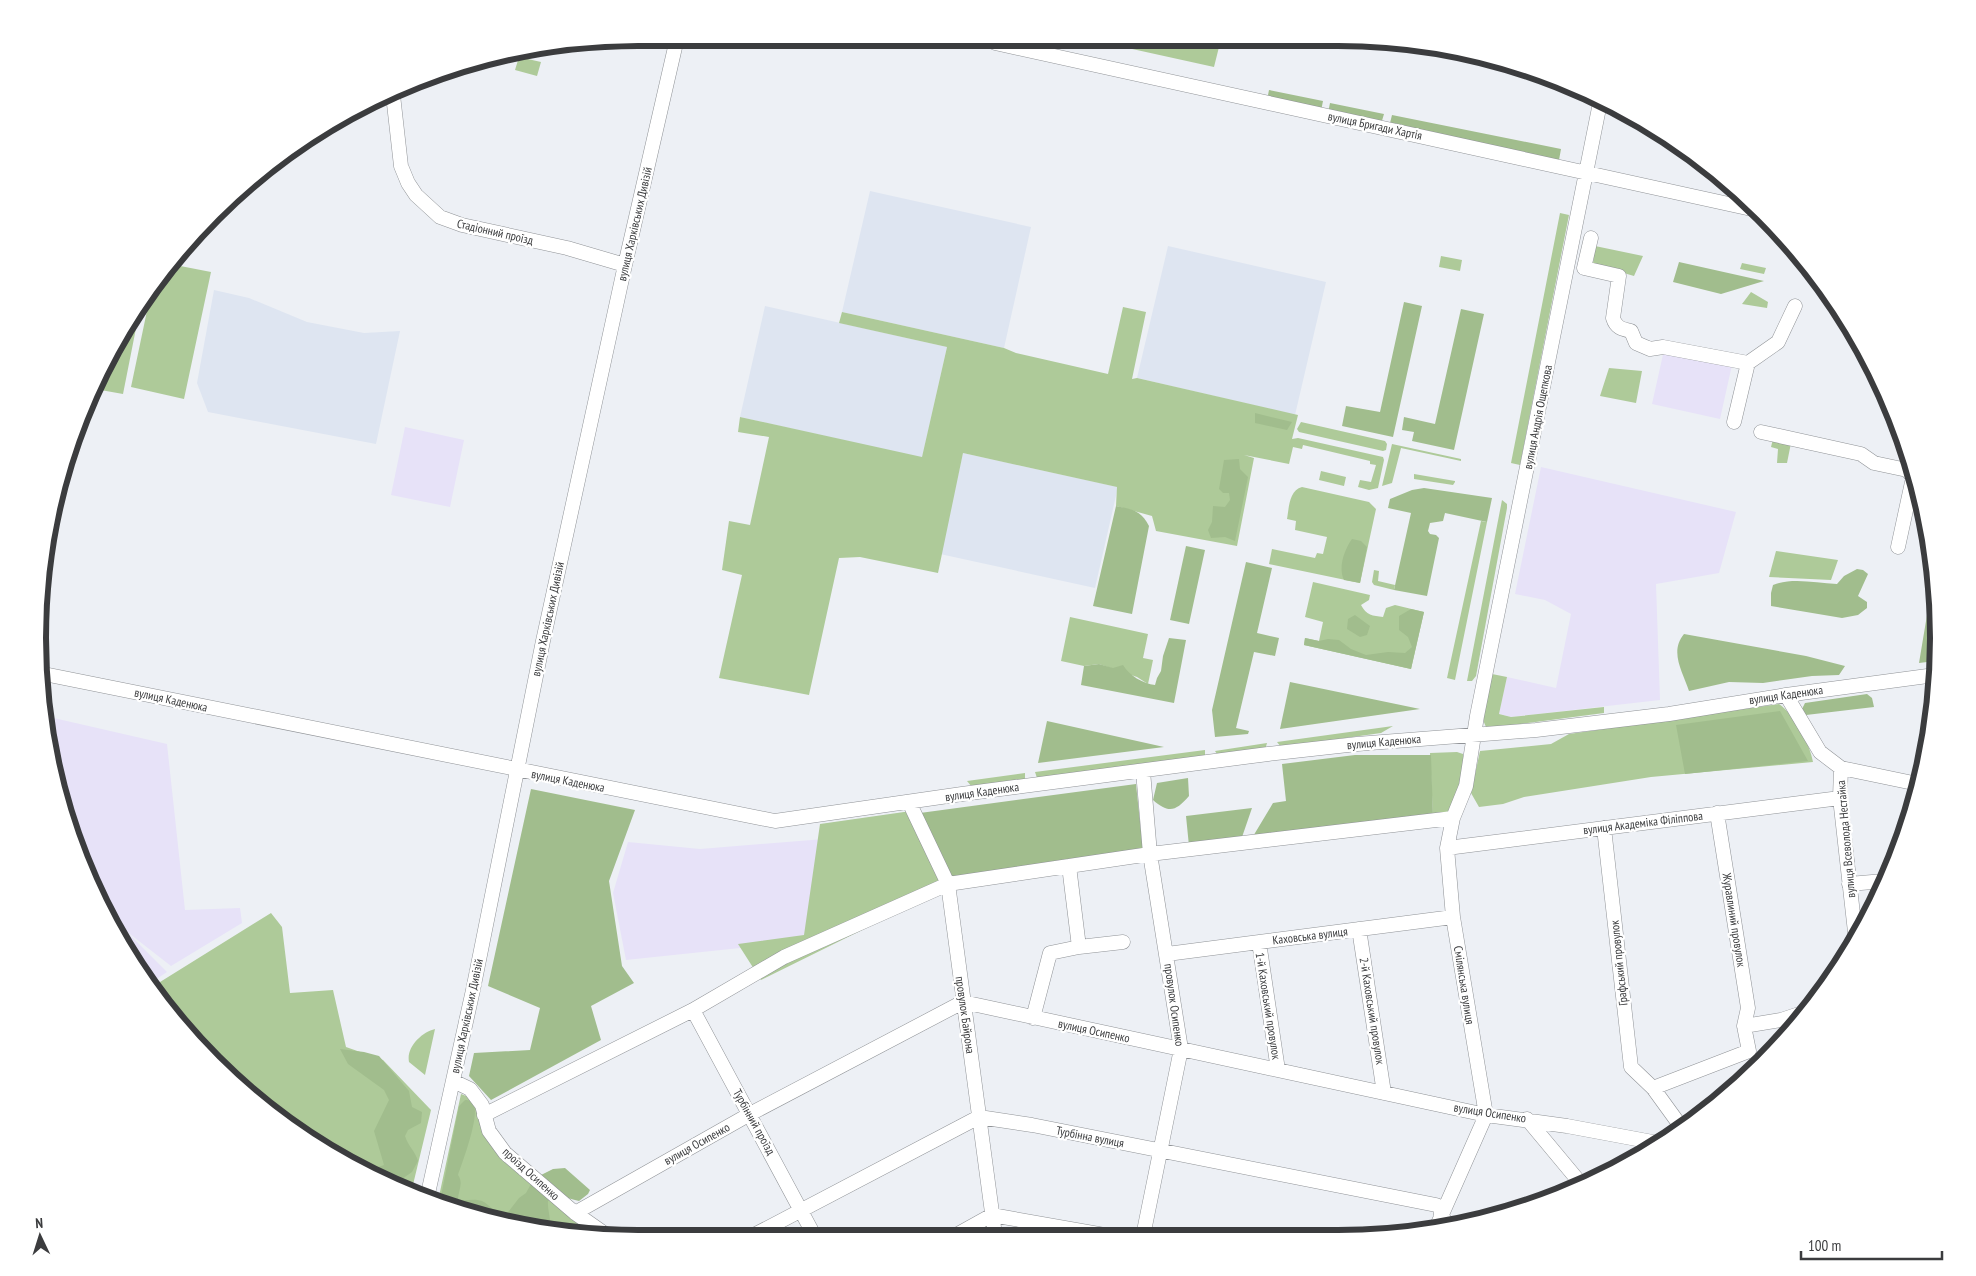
<svg xmlns="http://www.w3.org/2000/svg" width="1976" height="1276" font-family="'PT Sans Narrow',sans-serif">
<rect width="100%" height="100%" fill="#edf0f5"/>
<path fill="#dee5f1" d="M870 191 1031 227 1004 348 842 312Z
M1168 246 1326 282 1295 415 1137 378Z
M214 290 249 298 307 322 364 333 400 331 376 444 208 412 197 383Z
M765 306 947 347 922 458 740 417Z
M963 453 1118 487 1095 588 940 554Z"/>
<path fill="#e7e2f8" d="M1664 350 1732 365 1720 419 1652 404Z
M405 427 464 440 450 507 391 495Z
M1541 467 1736 512 1719 573 1656 584 1660 700 1511 717 1499 714 1507 677 1556 688 1571 614 1545 600 1515 594Z
M45 716 167 744 185 910 240 908 242 923 171 966 126 931 167 972 149 984 139 971 111 921 116 923 110 919 83 868 58 793Z
M824 839 807 941 626 960 613 893 628 842 700 849Z"/>
<path fill="#aeca99" d="M1105 43H1220L1214 67Z
M519 57 541 62 537 76 515 70Z
M1560 213 1569 215 1520 465 1511 463Z
M1595 246 1643 256 1634 276 1593 264Z
M1441 256 1462 260 1460 271 1439 267Z
M1742 263 1766 268 1764 274 1740 269Z
M170 264 211 272 184 399 131 387 152 287Z
M1751 292 1768 302 1767 308 1742 304Z
M141 303 123 394 95 389 118 338Z
M1123 307 1146 312 1132 379 1137 378 1298 415 1292 439 1298 438 1383 457 1384 460 1378 488 1369 490 1358 487 1360 480 1371 482 1376 465 1370 464V461L1303 445 1302 449 1293 447 1289 464 1244 455 1254 458 1237 546 1156 531 1152 516 1116 506 1117 487 963 453 938 573 860 557 839 558 809 695 719 678 742 575 722 570 729 521 750 525 769 437 738 432 740 417 922 457 947 347 839 323 842 312 1004 348 1016 353 1108 374Z
M1609 368 1642 371 1636 403 1600 396Z
M1301 422 1385 441 1387 444 1386 450 1383 451 1299 432 1297 429Z
M1773 439 1791 443 1787 463H1777L1778 449 1771 447Z
M1392 444 1461 459V461L1401 448 1392 483 1382 486Z
M1321 471 1346 477 1344 486 1319 480Z
M1414 474 1455 481V482L1453 485 1414 479Z
M1302 487 1369 502 1376 509 1360 583 1269 564 1272 549 1315 558 1317 553 1323 554 1327 537 1295 530 1296 521 1287 519C1289 508 1289 490 1302 487Z
M1502 500 1507 504V508L1476 676 1472 681H1467Z
M1481 521 1487 522 1455 680 1447 678Z
M1776 551 1838 560 1831 580 1769 577Z
M1374 570 1379 571 1378 581 1395 585 1394 590 1374 585 1372 582Z
M1313 582 1370 595 1369 600 1361 605C1366 615 1373 616 1383 617L1386 608 1395 605 1424 612 1411 669 1304 645 1305 638 1319 641 1323 622 1305 617Z
M1070 617 1148 634 1143 658 1153 660 1148 684 1137 677 1099 664 1084 666 1061 661Z
M1492 674 1507 677 1499 714 1511 717 1604 707V713L1490 728 1486 727 1483 720Z
M1779 704C1795 715 1810 744 1813 762L1651 777 1524 797 1503 804 1479 807 1471 793 1480 751 1551 744 1569 734Z
M1393 726 1381 733 1281 747 1277 742Z
M1267 743 1265 750 1219 757 1215 751Z
M1205 750V757L1037 778 1035 772Z
M1457 752 1463 754 1465 766 1453 810 1433 816 1430 753Z
M1025 773V779L1023 780 972 787 967 781Z
M904 812H908L940 876 941 891 761 980 738 944 804 935 820 824Z
M271 913 282 927 290 993 333 990 346 1047 383 1060 431 1110 411 1193 305 1137 242 1090 152 987Z
M435 1029 425 1075 409 1062C406 1047 422 1032 435 1029Z
M461 1094 474 1099 484 1126 602 1234 560 1233 438 1201Z"/>
<path fill="#a1bd8d" d="M1269 90 1323 101 1321 111 1267 100Z
M1330 103 1384 114 1381 124 1328 113Z
M1392 115 1561 149 1559 160 1389 127Z
M1679 262 1764 281 1721 294 1673 282Z
M1404 302 1422 306 1393 437 1342 426 1346 406 1380 412Z
M1461 309 1484 314 1454 450 1412 441 1414 432 1402 430 1404 417 1435 424Z
M1255 413 1292 422 1287 430 1255 423Z
M1239 459 1240 469 1248 477 1235 541 1225 537 1211 538 1208 530 1212 522 1213 506 1225 507 1230 500 1229 493H1223L1219 489 1224 460Z
M1424 488 1492 498 1487 522 1445 513 1443 521 1430 523 1428 531 1430 534 1436 535 1439 538 1427 596 1394 590 1411 513 1388 508 1390 499 1412 490Z
M1116 506C1131 509 1141 510 1149 526L1132 614 1093 606Z
M1352 539 1361 541 1367 547 1360 583 1344 580C1338 568 1344 550 1352 539Z
M1186 546 1205 550 1189 624 1170 620Z
M1246 562 1272 568 1257 633 1279 638 1275 656 1254 652 1236 728 1249 731 1248 734 1215 737 1212 710Z
M1857 569 1863 570 1868 574 1858 596 1867 602V608L1858 615 1842 618 1771 606V593L1773 585C1793 577 1815 583 1837 584L1844 576Z
M1929 603 1937 608 1935 661 1919 663Z
M1411 609 1424 612 1411 669 1304 645 1305 638 1319 641 1328 639 1339 640 1351 649 1366 655 1388 652 1405 653 1412 647 1408 637 1399 630V616Z
M1355 615 1370 626 1367 635 1360 637 1347 629 1348 619Z
M1684 634 1806 656 1845 666 1839 675 1812 676 1763 683 1729 682 1689 691C1683 672 1669 652 1684 634Z
M1169 638 1186 640 1174 703 1081 685 1084 666 1099 664 1113 668 1123 665C1129 675 1143 684 1155 685L1157 678 1161 671 1163 656Z
M1290 682 1420 709 1280 729Z
M1867 694 1872 698 1874 707 1806 715 1802 709 1805 703Z
M1780 711 1808 761 1685 774 1676 725Z
M1047 721 1164 747 1038 763Z
M1355 755H1431L1433 816 1252 838 1273 803 1286 801 1282 764Z
M1188 778 1189 796C1176 811 1169 814 1153 800L1157 783Z
M1136 784 1143 850 953 879 920 813Z
M531 789 635 810 609 881 622 966 634 983 591 1006 601 1040 491 1100 469 1076 474 1053 530 1050 540 1008 488 986Z
M1252 808 1241 840 1189 846 1186 816Z
M340 1049 364 1052 379 1056 409 1091 412 1107 422 1112 421 1123 408 1130 405 1136C408 1146 415 1151 418 1161L412 1172 402 1179 400 1189 367 1171 384 1165 374 1131 389 1100 384 1090 348 1064Z
M465 1100C469 1100 472 1101 474 1105 479 1118 463 1161 458 1175 464 1183 458 1191 458 1200 466 1201 474 1198 482 1201 491 1205 495 1215 505 1216L519 1198 526 1193 531 1184 539 1176 553 1169 565 1168 590 1190 588 1194 579 1201C567 1198 559 1195 548 1201 547 1212 553 1221 548 1230L440 1201 459 1106Z"/>
<g fill="none" stroke-linecap="round" stroke-linejoin="round">
<defs>
<path id="minor" d="M995 43 1756 210
M393 95 401 166 408 183 416 195 440 217 462 225 567 248 625 265
M1591 238 1584 268 1619 276 1613 318C1616 328 1622 329 1631 331L1636 343 1650 349 1663 347 1748 363
M1734 422 1748 363 1778 342 1795 306
M1761 432 1861 454 1874 463 1907 470 1913 477
M1898 547 1914 473
M39 673 775 821 962 794 1268 754 1357 744 1536 730 1669 714 1786 695 1935 675
M1786 695 1820 752 1841 768 1918 784
M1841 768 1840 798 1856 941
M909 802 948 884 995 1235
M1717 813 1748 1008 1744 1026
M1604 828 1631 1067 1653 1088 1682 1128
M1447 848 1840 798
M1849 884 1884 881
M1359 929 1384 1093
M1259 942 1278 1070
M1079 947 1123 942
M1167 954 1453 917
M693 1010 814 1235
M1033 1018 1050 953 1079 947 1069 866
M453 1081 470 1089 482 1105 489 1131 505 1153 575 1213 605 1234
M1653 1088 1749 1051 1744 1026 1781 1020 1805 1012
M484 1115 693 1010 784 957 948 884 1150 854 1453 818
M1527 1119 1582 1185
M427 1198 473 990 543 641 625 265 676 43
M575 1213 750 1114 963 1002 1486 1115 1567 1126 1658 1143
M1436 1228 1486 1115 1453 917 1447 848 1453 818 1466 786 1477 716 1601 98
M756 1234 979 1117 1032 1125 1436 1205 1440 1207 1441 1215 1448 1225
M956 1235 992 1215 1110 1236
M1143 1236 1181 1049 1150 854 1143 771"/>
</defs>
<use href="#minor" stroke="#909397" stroke-width="15"/>
<use href="#minor" stroke="#fff" stroke-width="14"/>
</g>
<g text-anchor="middle" stroke-width="4.5" stroke-linejoin="round" paint-order="stroke">
<g font-size="12" fill="#3b3c3e" stroke="#fff">
<text transform="translate(1375 126) rotate(12)" y="4">вулиця Бригади Хартія</text>
<text transform="translate(635 224) rotate(-77)" y="4">вулиця Харківських Дивізій</text>
<text transform="translate(495 232) rotate(13)" y="4">Стадіонний проїзд</text>
<text transform="translate(1538 417) rotate(-79)" y="4">вулиця Андрія Ощепкова</text>
<text transform="translate(548 619) rotate(-78)" y="4">вулиця Харківських Дивізій</text>
<text transform="translate(1786 695) rotate(-8)" y="4">вулиця Каденюка</text>
<text transform="translate(171 700) rotate(12)" y="4">вулиця Каденюка</text>
<text transform="translate(1384 742) rotate(-5)" y="4">вулиця Каденюка</text>
<text transform="translate(568 781) rotate(11)" y="4">вулиця Каденюка</text>
<text transform="translate(982 792) rotate(-8)" y="4">вулиця Каденюка</text>
<text transform="translate(1643 823) rotate(-7)" y="4">вулиця Академіка Філіппова</text>
<text transform="translate(1846 839) rotate(-95)" y="4">вулиця Всеволода Нестайка</text>
<text transform="translate(1734 920) rotate(81)" y="4">Журавлиний провулок</text>
<text transform="translate(1310 936) rotate(-7)" y="4">Каховська вулиця</text>
<text transform="translate(1619 963) rotate(-96)" y="4">Графський провулок</text>
<text transform="translate(1464 985) rotate(81)" y="4">Смілянська вулиця</text>
<text transform="translate(1174 1005) rotate(82)" y="4">провулок Осипенко</text>
<text transform="translate(1268 1006) rotate(81)" y="4">1-й Каховський провулок</text>
<text transform="translate(1372 1011) rotate(81)" y="4">2-й Каховський провулок</text>
<text transform="translate(965 1015) rotate(82)" y="4">провулок Байрона</text>
<text transform="translate(467 1016) rotate(-78)" y="4">вулиця Харківських Дивізій</text>
<text transform="translate(1094 1031) rotate(12)" y="4">вулиця Осипенко</text>
<text transform="translate(1490 1113) rotate(9)" y="4">вулиця Осипенко</text>
<text transform="translate(754 1122) rotate(61)" y="4">Турбінний проїзд</text>
<text transform="translate(1090 1137) rotate(11)" y="4">Турбінна вулиця</text>
<text transform="translate(697 1144) rotate(-29)" y="4">вулиця Осипенко</text>
<text transform="translate(531 1174) rotate(42)" y="4">проїзд Осипенко</text>
</g>
</g>
<path d="M0 0H1976V1276H0ZM638 46H1338A592 592 0 0 1 1930 638V638A592 592 0 0 1 1338 1230H638A592 592 0 0 1 46 638V638A592 592 0 0 1 638 46Z" fill="#fff" fill-rule="evenodd"/>
<path fill="none" stroke="#3b3c3e" stroke-width="6" d="M638 46H1338A592 592 0 0 1 1930 638V638A592 592 0 0 1 1338 1230H638A592 592 0 0 1 46 638V638A592 592 0 0 1 638 46Z"/>
<g transform="translate(40 1236) rotate(356)" stroke="#ffffff" stroke-width="4" paint-order="stroke">
<path d="M0-4L9 19L0 12L-9 19Z" fill="#3b3c3e"/>
<text y="-8" font-size="14" font-weight="bold" text-anchor="middle" fill="#3b3c3e">N</text>
</g>
<path d="M1801 1251v8h141v-8" fill="none" stroke="#3b3c3e" stroke-width="2.5"/>
<text x="1808" y="1251" font-size="15" fill="#3b3c3e" stroke="#ffffff" stroke-width="4" paint-order="stroke">100 m</text>
</svg>
